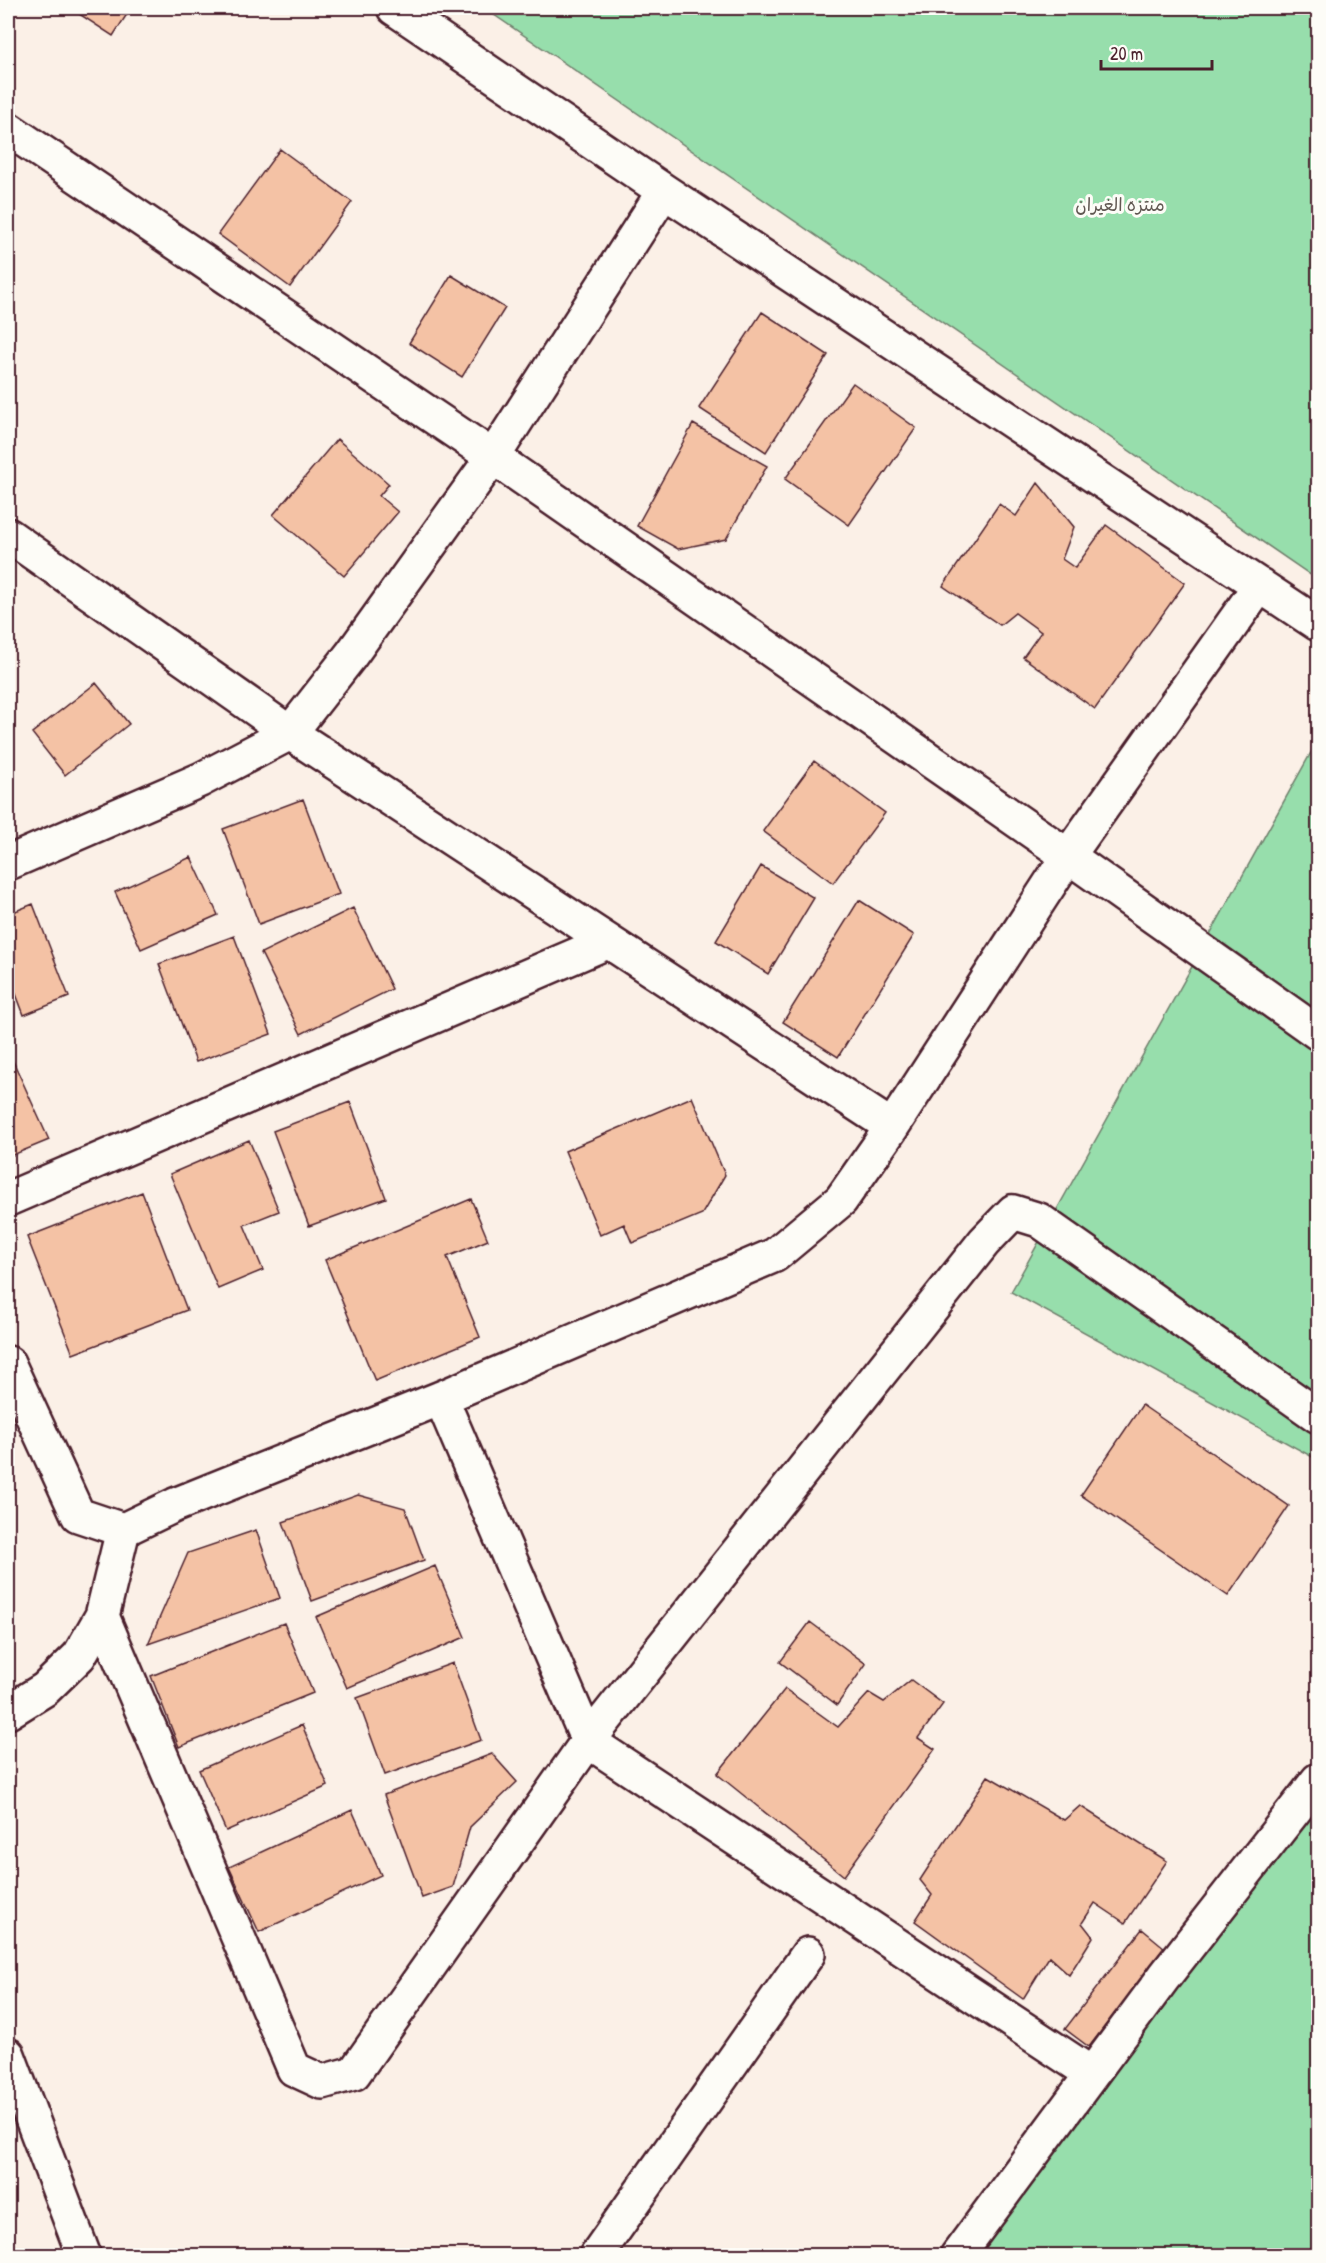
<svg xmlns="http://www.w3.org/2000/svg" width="1326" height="2263" font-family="'Patrick Hand','Playpen Sans Arabic',sans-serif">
<rect width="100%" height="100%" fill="#fbf0e7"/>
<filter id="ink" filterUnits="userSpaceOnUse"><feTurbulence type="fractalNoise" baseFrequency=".0167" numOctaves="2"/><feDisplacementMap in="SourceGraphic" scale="12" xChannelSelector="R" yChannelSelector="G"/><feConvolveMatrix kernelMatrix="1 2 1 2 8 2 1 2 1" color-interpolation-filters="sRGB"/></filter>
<g filter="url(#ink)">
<path fill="#97deac" stroke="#707e6c" stroke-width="1.5" d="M484 8H1318V580Z
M1318 740V1460L1011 1292Z
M1318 1770V2255L957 2256Z"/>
<path fill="#f4c2a5" stroke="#4a1f2b" stroke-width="1.5" d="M70 8H131L113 36Z
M280 149 352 202 290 287 218 234Z
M451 275 505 308 462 377 409 343Z
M762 312 828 355 766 452 699 408Z
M853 383 916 428 849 525 785 479Z
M693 424 767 466 726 539 678 549 637 526Z
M337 439 389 484 379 496 398 512 344 576 273 515Z
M1038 483 1074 527 1062 559 1075 568 1106 525 1185 583 1095 709 1023 657 1041 632 1015 613 1000 625 943 586 999 504 1016 516Z
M96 683 129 724 65 775 32 733Z
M814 761 885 813 833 883 763 831Z
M303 799 339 894 259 924 223 829Z
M191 857 218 915 141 949 115 892Z
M761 866 814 898 768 974 716 941Z
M859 900 914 935 838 1057 783 1022Z
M33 904 69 997 24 1015 8 973V914Z
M353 908 392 989 301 1034 261 953Z
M234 936 271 1034 196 1062 159 964Z
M8 1050 49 1140 8 1157Z
M692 1097 725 1175 702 1214 632 1243 624 1224 600 1235 565 1151Z
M350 1102 386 1198 309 1226 273 1131Z
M249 1140 279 1211 244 1225 263 1270 218 1289 170 1174Z
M142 1192 187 1310 73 1354 27 1237Z
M471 1199 488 1240 447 1257 480 1337 375 1381 325 1260Z
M1142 1405 1289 1506 1228 1596 1081 1495Z
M358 1495 405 1508 424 1560 312 1601 283 1522Z
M256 1530 280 1598 148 1644 188 1553Z
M435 1566 465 1637 347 1688 316 1617Z
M810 1622 866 1664 837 1705 780 1662Z
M284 1623 313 1693 179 1747 151 1676Z
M453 1663 481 1740 385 1775 357 1698Z
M911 1680 943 1704 918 1738 935 1749 844 1876 717 1774 785 1689 838 1727 869 1693 884 1702Z
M302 1725 328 1786 226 1831 199 1770Z
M492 1754 517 1782 470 1827 453 1887 422 1898 384 1795Z
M988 1776 1064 1820 1080 1806 1167 1861 1125 1923 1095 1903 1082 1923 1093 1937 1069 1975 1049 1957 1023 1999 915 1921 932 1895 920 1880Z
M352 1810 381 1875 259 1932 229 1867Z
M1142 1929 1165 1948 1089 2047 1065 2029Z"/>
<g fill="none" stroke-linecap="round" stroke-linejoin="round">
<defs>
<path id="minor" d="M394 8 664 191 1318 624
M8 129 493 457 1068 856 1318 1033
M8 535 290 733 892 1127
M8 863 200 780 290 733 351 655 493 457 664 191
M8 1199 607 942
M8 1363 78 1515 123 1530 175 1505 441 1398 775 1255 841 1200 892 1127 1068 856 1260 585
M441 1398 588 1741 1092 2074
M102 1616 294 2069 322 2082 354 2073 588 1741 984 1242 1013 1212 1039 1220 1318 1416
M8 1712 45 1689 79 1656 102 1616 123 1530
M8 2055 84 2256
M596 2256 808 1954
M957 2256 1164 1977 1318 1780"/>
</defs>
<use href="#minor" stroke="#4a1f2b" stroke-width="38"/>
<use href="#minor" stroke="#fdfcf7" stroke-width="33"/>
</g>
</g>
<g text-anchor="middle" stroke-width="6" stroke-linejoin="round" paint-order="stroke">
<g font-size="18" fill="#615852" stroke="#fdfcf7">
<text x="1120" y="211">منتزه الغيران</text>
</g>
</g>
<rect width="1326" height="2263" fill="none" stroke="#fdfcf7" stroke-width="30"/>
<rect x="15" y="15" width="1296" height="2233" fill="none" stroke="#4a1f2b" stroke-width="2" filter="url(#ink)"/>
<path d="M1101 60v9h111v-9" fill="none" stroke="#4a1f2b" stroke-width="3"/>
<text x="1110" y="60" font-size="18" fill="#4a1f2b" stroke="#fdfcf7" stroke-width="4.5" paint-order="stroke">20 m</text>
</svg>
